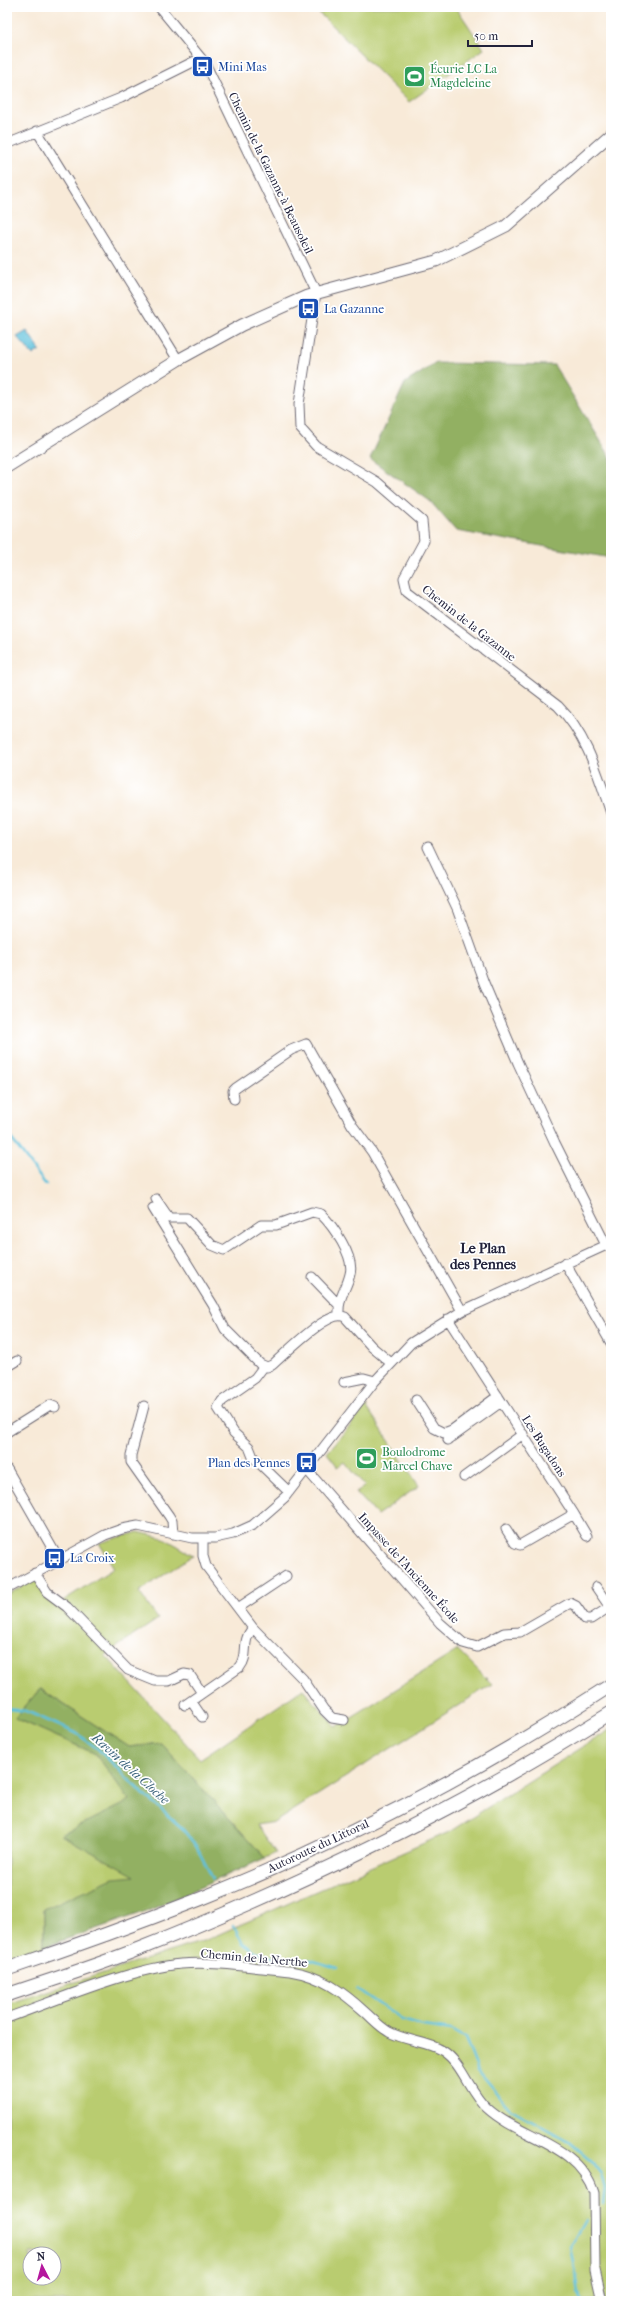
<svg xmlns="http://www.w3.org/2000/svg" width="618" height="2308" font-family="'IM FELL French Canon',serif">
<rect width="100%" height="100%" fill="#fff"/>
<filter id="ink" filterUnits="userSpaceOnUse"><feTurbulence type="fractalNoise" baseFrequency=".025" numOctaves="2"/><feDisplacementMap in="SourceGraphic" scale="8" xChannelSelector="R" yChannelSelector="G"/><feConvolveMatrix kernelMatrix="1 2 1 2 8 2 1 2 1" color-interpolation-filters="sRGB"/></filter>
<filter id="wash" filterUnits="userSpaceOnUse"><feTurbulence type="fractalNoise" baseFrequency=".012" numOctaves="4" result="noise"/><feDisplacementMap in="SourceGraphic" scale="16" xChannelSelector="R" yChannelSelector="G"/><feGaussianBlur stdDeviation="0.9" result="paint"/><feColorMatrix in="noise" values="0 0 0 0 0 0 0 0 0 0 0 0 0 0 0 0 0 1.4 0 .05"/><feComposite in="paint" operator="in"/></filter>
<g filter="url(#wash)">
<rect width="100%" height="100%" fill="#f8ead8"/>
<path fill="#b9cc70" stroke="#6e7756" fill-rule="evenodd" d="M313 7H456L484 49 409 102Z
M366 1406 419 1486 377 1515 356 1492 365 1486 345 1462 338 1467 327 1453Z
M138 1532 164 1538 193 1555 139 1592 158 1619 105 1655 200 1759 303 1689 336 1727 458 1650 492 1684 275 1822 256 1825 276 1853 265 1858 161 1743 129 1747 40 1689 15 1718 96 1754 131 1802 62 1835 136 1876 44 1909V1947L7 1959V1595L35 1579 58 1604 114 1568 99 1543Z
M611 1729V2301H7V2004L206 1940 449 1832ZM30 2254H54V2278H30Z"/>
<path fill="#92b062" stroke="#5a694e" d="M436 363 554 365 611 458V558L456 531 430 501 370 459 405 383Z
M40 1689 129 1747 161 1743 265 1858 150 1910 44 1947V1909L113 1878 135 1876 61 1835 130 1801 96 1754 15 1718Z"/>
<path fill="#5ec1dc" stroke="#40728c" d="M27 331 40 350 33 355 17 337Z"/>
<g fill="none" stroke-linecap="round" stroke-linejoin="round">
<path stroke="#5ec1dc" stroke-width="2.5" d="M7 1133 46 1185
M7 1709 26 1711 76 1733 98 1749 140 1791 181 1827 196 1846 213 1879
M234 1926 243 1943 255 1952 275 1958 310 1960 338 1968
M357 1989 402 2020 423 2026 451 2030 465 2038 478 2071 509 2108 566 2139 592 2161 601 2173 605 2188 603 2204
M583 2301 578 2291 570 2246 585 2220"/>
</g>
</g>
<g filter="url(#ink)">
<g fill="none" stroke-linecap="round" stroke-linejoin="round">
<defs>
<path id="minor" d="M159 7 205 63 316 293 299 404 300 428 316 446 377 482 422 521 424 541 404 578 407 591 558 706C587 735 598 775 611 813
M37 131 178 360
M7 144 121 98 201 58
M428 847 457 908 484 983 518 1063 555 1143 606 1245
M234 1099 233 1091 236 1088 291 1050 306 1044 352 1125 372 1152 462 1311
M156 1199 169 1218H187L212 1245 224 1250 261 1225H276L312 1212 321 1214C333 1226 355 1257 350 1274 346 1291 338 1296 339 1315
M153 1208 213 1305 225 1329 260 1364 267 1367 272 1365C285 1354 329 1308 345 1317L372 1347 391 1363
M565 1263 611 1343
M312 1277 339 1305
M448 1319 574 1514 520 1545 515 1543 506 1529
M264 1366 255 1378 222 1401 218 1408 234 1433 249 1447 253 1457 289 1492
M7 1367 17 1361
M344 1382 364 1378 375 1381
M416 1400 434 1428 444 1433 452 1430 498 1396
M144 1406 131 1455V1462L169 1516 172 1521 173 1534
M7 1432 50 1405 55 1407
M448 1440 501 1402
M7 1469 59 1560
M307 1470 440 1623 463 1643 477 1647 504 1633 520 1632 570 1603 576 1606 585 1619H591L608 1608 607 1603 596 1587
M464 1477 523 1434
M574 1514 587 1536
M203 1538V1556L206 1566 253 1628 303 1679 324 1710 332 1718 344 1720
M35 1573 47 1592 67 1607 128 1670 155 1681H169L184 1674 190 1675 202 1693
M7 1589 105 1535 122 1529 138 1526 192 1538H215L233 1534 253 1525 285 1497 375 1381 411 1343 462 1311 611 1243
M238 1608 286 1576
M191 1701 202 1717
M185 1705 240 1667C250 1655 240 1642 253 1628
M7 2018C57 2000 129 1969 181 1964 214 1961 256 1968 290 1971 321 1976 342 1991 365 2012 373 2019 379 2026 389 2032 405 2041 427 2041 443 2051 463 2064 469 2092 487 2108 521 2139 578 2143 594 2193L595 2270 602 2301"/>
<path id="major" d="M7 467 178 360 242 325 307 296 436 261 506 226 611 134"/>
<path id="highway" d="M7 1969C72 1947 136 1924 200 1899 343 1842 482 1769 611 1685
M7 1995C48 1981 90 1968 131 1952 298 1887 459 1809 611 1713"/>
</defs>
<use href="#minor" stroke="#6d6872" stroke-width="11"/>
<use href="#major" stroke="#6d6872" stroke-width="13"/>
<use href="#highway" stroke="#6d6872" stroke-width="15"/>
<use href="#minor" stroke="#fff" stroke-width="9"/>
<use href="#major" stroke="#fff" stroke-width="11"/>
<use href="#highway" stroke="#fff" stroke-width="13"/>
</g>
</g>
<defs>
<symbol id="bus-square" viewBox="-11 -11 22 22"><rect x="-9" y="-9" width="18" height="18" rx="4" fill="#1a4fb4" stroke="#fff"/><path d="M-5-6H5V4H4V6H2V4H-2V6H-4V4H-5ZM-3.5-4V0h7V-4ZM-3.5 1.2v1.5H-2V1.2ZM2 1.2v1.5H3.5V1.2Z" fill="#fff"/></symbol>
<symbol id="stadium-square" viewBox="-11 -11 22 22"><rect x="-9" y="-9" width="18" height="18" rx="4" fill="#2e9e5b" stroke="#fff"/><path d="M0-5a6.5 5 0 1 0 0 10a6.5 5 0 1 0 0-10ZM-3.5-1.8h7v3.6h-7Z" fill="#fff"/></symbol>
</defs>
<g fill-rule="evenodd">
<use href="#bus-square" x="190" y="54" width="25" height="25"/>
<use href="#stadium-square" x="402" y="64" width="25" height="25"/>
<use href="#bus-square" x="296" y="296" width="25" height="25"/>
<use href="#stadium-square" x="354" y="1446" width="25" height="25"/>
<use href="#bus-square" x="294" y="1450" width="25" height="25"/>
<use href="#bus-square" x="42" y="1546" width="25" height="25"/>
</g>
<g text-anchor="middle" stroke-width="3.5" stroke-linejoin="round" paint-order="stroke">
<g font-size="12" fill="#164399" stroke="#fff" text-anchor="start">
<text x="218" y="71">Mini Mas</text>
<text x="324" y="313">La Gazanne</text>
<text x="290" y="1467" text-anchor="end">Plan des Pennes</text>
<text x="70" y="1562">La Croix</text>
</g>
<g font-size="12" fill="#27864d" stroke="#fff" text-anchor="start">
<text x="430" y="73">Écurie LC La<tspan x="430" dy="14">Magdeleine</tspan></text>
<text x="382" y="1456">Boulodrome<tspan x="382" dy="14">Marcel Chave</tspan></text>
</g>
<g font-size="12" fill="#22223b" stroke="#fff">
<text transform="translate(271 173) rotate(64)" y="4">Chemin de la Gazanne à Beausoleil</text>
<text transform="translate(469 623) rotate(38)" y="4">Chemin de la Gazanne</text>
<text transform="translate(544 1446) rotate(57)" y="4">Les Bugadons</text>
<text transform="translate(409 1568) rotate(48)" y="4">Impasse de l'Ancienne École</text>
<text transform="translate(318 1846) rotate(-25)" y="4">Autoroute du Littoral</text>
<text transform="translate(254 1958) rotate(5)" y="4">Chemin de la Nerthe</text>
</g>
<g font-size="13" font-style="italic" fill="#3a627b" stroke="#fff">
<text transform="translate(131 1768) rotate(42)" y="5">Ravin de la Cloche</text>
</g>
<g font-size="14" font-weight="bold" fill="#22223b" stroke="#fff">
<text x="483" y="1253">Le Plan<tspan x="483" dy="16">des Pennes</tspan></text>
</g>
</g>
<rect width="618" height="2308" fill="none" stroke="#fff" stroke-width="24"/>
<g transform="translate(42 2266) rotate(354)"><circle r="19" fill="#ffffff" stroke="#a7a7b1"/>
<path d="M0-3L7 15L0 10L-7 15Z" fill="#b5179e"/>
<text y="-6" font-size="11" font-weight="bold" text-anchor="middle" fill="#22223b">N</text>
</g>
<path d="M468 40v6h64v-6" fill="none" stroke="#22223b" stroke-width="2"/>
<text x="474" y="40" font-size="12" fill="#22223b" stroke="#ffffff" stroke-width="3" paint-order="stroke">50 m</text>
</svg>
